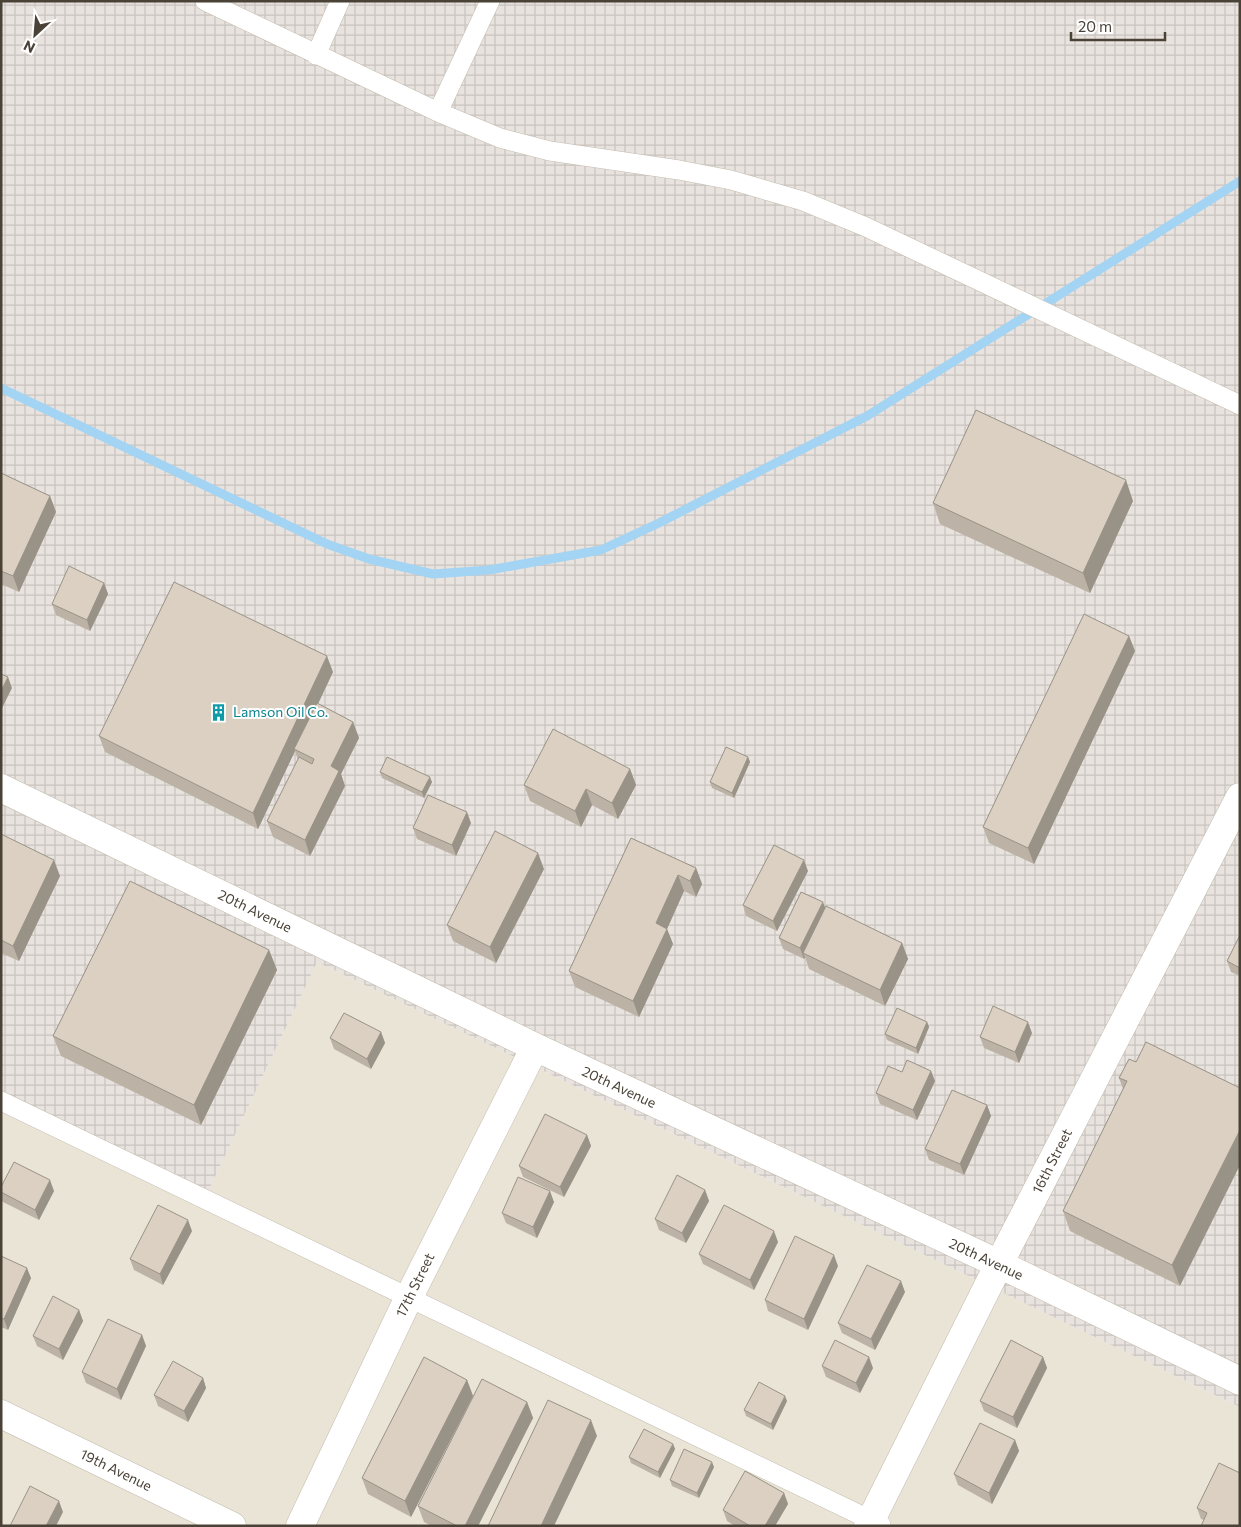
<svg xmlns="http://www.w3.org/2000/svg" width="1241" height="1527" font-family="Commissioner,sans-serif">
<defs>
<pattern id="industrial-grid" width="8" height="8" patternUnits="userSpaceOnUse" patternTransform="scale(1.25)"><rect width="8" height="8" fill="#e8e3de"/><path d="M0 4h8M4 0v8" fill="none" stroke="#c8c4bf"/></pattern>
</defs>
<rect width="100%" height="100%" fill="#f5f2e9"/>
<path fill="#eae4d7" d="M317 962 1240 1407V1526H1V1109L201 1206Z"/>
<path fill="url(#industrial-grid)" d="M1 1H1240V1407L317 962 201 1206 1 1109Z"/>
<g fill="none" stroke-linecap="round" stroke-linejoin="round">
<path stroke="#a4d4f4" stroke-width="9" d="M1 388 327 544 369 559 433 574 489 570 601 550 659 523 867 416 1240 181"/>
<defs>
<path id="lane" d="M205 1 438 112 500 138 550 151 679 170 731 180 803 201 866 227 1240 405
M316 55 340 1
M438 112 490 1
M1 1101 881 1525"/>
<path id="street" d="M1 788 535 1047 999 1264 1240 1381
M1 1414 232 1526
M300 1526 409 1297 535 1047
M868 1526 999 1264 1240 797"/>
</defs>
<use href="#lane" stroke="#c4bcae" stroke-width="20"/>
<use href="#street" stroke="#c4bcae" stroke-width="29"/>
<use href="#lane" stroke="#fff" stroke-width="19"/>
<use href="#street" stroke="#fff" stroke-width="28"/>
</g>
<path fill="#bcb3a6" d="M1 473 50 496 56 512 19 592 1 584Z
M1133 501 1090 593 940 524 933 503Z
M104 583 108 594 90 631 56 615 52 604Z
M1129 636 1135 651 1034 864 989 843 983 827Z
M333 672 318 704 353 722 359 738 341 774 345 786 310 856 273 837 267 821 298 760 295 751 258 829 105 752 99 736Z
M748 757 750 762 734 798 712 788 710 782Z
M630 769 636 785 618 819 592 805 581 827 530 801 524 785Z
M380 772 432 782 424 798 382 778Z
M471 823 456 856 417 839 413 828Z
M1 834 60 876 19 961 1 953Z
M631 838 696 868 702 884 696 897 684 891 667 929 673 944 639 1017 575 987 569 971Z
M544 869 496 963 453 941 447 925Z
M808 871 777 931 746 916 743 905Z
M825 908 902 943 908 959 885 1006 809 969 805 957 804 959 783 949 779 938Z
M1240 935V976L1231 972 1227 961Z
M269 950 277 970 201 1125 61 1056 53 1036Z
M927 1022 929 1027 918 1054 887 1040 885 1034Z
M381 1032 385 1043 371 1069 334 1049 330 1038Z
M1032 1033 1019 1063 984 1048 980 1037Z
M1129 1059 1180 1286 1070 1231 1063 1211 1123 1089 1119 1078Z
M931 1071 935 1081 917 1120 880 1104 876 1093 902 1072Z
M987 1105 991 1116 964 1175 929 1160 925 1149Z
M587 1135 591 1146 564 1197 523 1177 519 1166Z
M1 1187 54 1191 39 1220 3 1202 1 1198Z
M705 1190 709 1201 686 1243 659 1230 655 1219Z
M554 1202 537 1238 506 1223 502 1213Z
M192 1231 163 1285 134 1270 130 1259Z
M778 1242 754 1290 703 1264 699 1254Z
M1 1256 31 1278 8 1330 1 1327Z
M838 1266 808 1330 768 1311 765 1300Z
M905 1292 875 1350 842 1333 838 1323Z
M79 1310 83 1321 63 1360 37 1346 33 1336Z
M142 1335 146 1346 121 1400 86 1383 82 1372Z
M1043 1357 1047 1368 1017 1428 984 1411 980 1401Z
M822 1366 873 1368 860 1393 826 1377Z
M203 1378 206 1388 188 1422 158 1406 154 1395Z
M467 1380 473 1396 411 1517 368 1494 362 1478Z
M787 1401 773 1430 746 1416 744 1410Z
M527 1402 533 1418 478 1526H432L424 1522 418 1506Z
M1015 1440 1019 1451 992 1504 958 1485 954 1474Z
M673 1444 675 1449 660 1478 631 1463 629 1457Z
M714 1467 699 1498 672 1486 670 1480Z
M1240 1473 1204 1520 1201 1519 1197 1508Z
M784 1493 788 1504 775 1526H735L727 1521 723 1510Z"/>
<path fill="#999287" d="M1126 480 1133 501 1090 593 1083 573Z
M50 496 56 512 19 592 13 576Z
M104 583 108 594 90 631 87 620Z
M1129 636 1135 651 1034 864 1028 848Z
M327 656 333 672 296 750 294 749 295 751 258 829 253 813Z
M8 677 12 688 1 710V691Z
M353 722 359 738 341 774 345 786 310 856 305 840 331 766Z
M748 757 750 762 734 798 732 793Z
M630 769 636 785 618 819 612 803Z
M430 777 432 782 424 798 422 792Z
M586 789 592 805 581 827 575 811Z
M467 812 471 823 456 856 452 845Z
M538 853 544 869 496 963 490 947Z
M54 860 60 876 19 961 13 946Z
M804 860 808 871 777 931 773 921Z
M696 868 702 884 696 897 690 881Z
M678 875 684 891 667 929 673 944 639 1017 633 1001 656 923Z
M823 902 827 913 803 953 805 957 804 959 800 948Z
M902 943 908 959 885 1006 880 990Z
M269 950 277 970 201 1125 194 1105Z
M927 1022 929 1027 918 1054 916 1048Z
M1028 1022 1032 1033 1019 1063 1015 1052Z
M381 1032 385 1043 371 1069 367 1059Z
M931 1071 935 1081 917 1120 913 1110Z
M987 1105 991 1116 964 1175 960 1164Z
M1240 1130V1165L1180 1286 1172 1265Z
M587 1135 591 1146 564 1197 560 1187Z
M50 1180 54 1191 39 1220 35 1210Z
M705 1190 709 1201 686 1243 682 1233Z
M550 1191 554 1202 537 1238 533 1227Z
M188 1220 192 1231 163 1285 160 1274Z
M774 1231 778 1242 754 1290 750 1280Z
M834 1255 838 1266 808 1330 804 1319Z
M27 1268 31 1278 8 1330 4 1319Z
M901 1281 905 1292 875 1350 871 1339Z
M79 1310 83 1321 63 1360 59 1349Z
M142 1335 146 1346 121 1400 117 1389Z
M869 1357 873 1368 860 1393 856 1383Z
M1043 1357 1047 1368 1017 1428 1013 1417Z
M203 1378 206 1388 188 1422 184 1411Z
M467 1380 473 1396 411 1517 405 1501Z
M785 1396 787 1401 773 1430 771 1424Z
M527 1402 533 1418 478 1526H465Z
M591 1420 597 1436 554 1526H541Z
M1015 1440 1019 1451 992 1504 989 1493Z
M673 1444 675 1449 660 1478 658 1472Z
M712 1462 714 1467 699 1498 697 1493Z
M784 1493 788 1504 775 1526H765Z
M59 1501 63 1512 56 1526H46Z"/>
<path fill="#dbd0c1" stroke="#999287" d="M976 410 1126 480 1083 573 933 503Z
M1 473 50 496 13 576 1 571Z
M69 566 104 583 87 620 52 604Z
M174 582 327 656 253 813 99 736Z
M1084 614 1129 636 1028 848 983 827Z
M1 674 8 677 1 691Z
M317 703 353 722 331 766 339 771 305 840 267 821 299 757 312 764 314 759 294 749Z
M553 729 630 769 612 803 586 789 575 811 524 785Z
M726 747 748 757 732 793 710 782Z
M387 757 430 777 422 792 380 772Z
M428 795 467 812 452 845 413 828Z
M495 831 538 853 490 947 447 925Z
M1 834 54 860 13 946 1 940Z
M631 838 696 868 690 881 678 875 656 923 667 929 633 1001 569 971Z
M774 845 804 860 773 921 743 905Z
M130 881 269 950 194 1105 53 1036Z
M801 892 823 902 800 948 779 938Z
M826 906 902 943 880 990 803 953Z
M1240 935V968L1227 961Z
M993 1006 1028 1022 1015 1052 980 1037Z
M897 1008 927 1022 916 1048 885 1034Z
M344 1013 381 1032 367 1059 330 1038Z
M1146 1042 1240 1088V1130L1172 1265 1063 1211 1127 1081 1119 1078 1129 1059 1136 1062Z
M907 1060 931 1071 913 1110 876 1093 888 1066 902 1072Z
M952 1090 987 1105 960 1164 925 1149Z
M545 1114 587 1135 560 1187 519 1166Z
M14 1162 50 1180 35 1210 1 1192V1187Z
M677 1175 705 1190 682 1233 655 1219Z
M518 1177 550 1191 533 1227 502 1213Z
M158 1205 188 1220 160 1274 130 1259Z
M724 1205 774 1231 750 1280 699 1254Z
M795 1236 834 1255 804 1319 765 1300Z
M1 1256 27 1268 4 1319 1 1318Z
M867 1265 901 1281 871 1339 838 1323Z
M53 1296 79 1310 59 1349 33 1336Z
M108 1319 142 1335 117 1389 82 1372Z
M835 1340 869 1357 856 1383 822 1366Z
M1011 1340 1043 1357 1013 1417 980 1401Z
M424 1357 467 1380 405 1501 362 1478Z
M173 1361 203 1378 184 1411 154 1395Z
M482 1379 527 1402 465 1526H457L418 1506Z
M759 1382 785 1396 771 1424 744 1410Z
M548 1400 591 1420 541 1526H488Z
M980 1423 1015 1440 989 1493 954 1474Z
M644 1429 673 1444 658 1472 629 1457Z
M684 1449 712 1462 697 1493 670 1480Z
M1219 1463 1240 1473V1526H1201L1207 1513 1197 1508Z
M745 1471 784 1493 765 1526H750L723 1510Z
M30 1486 59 1501 46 1526H10Z"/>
<defs>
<symbol id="building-bare" viewBox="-9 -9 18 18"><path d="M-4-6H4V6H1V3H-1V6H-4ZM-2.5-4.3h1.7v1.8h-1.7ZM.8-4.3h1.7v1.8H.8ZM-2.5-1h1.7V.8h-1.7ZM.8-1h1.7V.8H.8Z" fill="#0f9aa8" stroke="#fff" stroke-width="2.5" paint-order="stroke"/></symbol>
</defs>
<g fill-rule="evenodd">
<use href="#building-bare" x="206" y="700" width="25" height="25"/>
</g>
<g text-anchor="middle" stroke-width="4" stroke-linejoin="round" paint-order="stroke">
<g font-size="14" fill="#0d838f" stroke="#fff" text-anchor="start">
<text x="233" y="717">Lamson Oil Co.</text>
</g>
<g font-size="14" fill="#4a4237" stroke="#fff">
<text transform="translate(255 911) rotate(26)" y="5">20th Avenue</text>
<text transform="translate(619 1087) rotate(25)" y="5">20th Avenue</text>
<text transform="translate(1052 1161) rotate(-63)" y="5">16th Street</text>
<text transform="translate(986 1259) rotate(25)" y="5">20th Avenue</text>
<text transform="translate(415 1285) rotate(-64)" y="5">17th Street</text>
<text transform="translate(116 1470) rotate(26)" y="5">19th Avenue</text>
</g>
</g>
<rect width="1241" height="1527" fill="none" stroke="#4a4237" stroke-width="5"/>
<g transform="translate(35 35) rotate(206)" stroke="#ffffff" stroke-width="4" paint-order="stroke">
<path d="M0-4L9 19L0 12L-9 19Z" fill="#4a4237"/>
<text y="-8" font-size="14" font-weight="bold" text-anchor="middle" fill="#4a4237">N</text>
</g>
<path d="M1071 32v8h94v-8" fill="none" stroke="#4a4237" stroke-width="2.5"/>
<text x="1078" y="32" font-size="15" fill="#4a4237" stroke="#ffffff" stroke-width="4" paint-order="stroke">20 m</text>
</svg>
